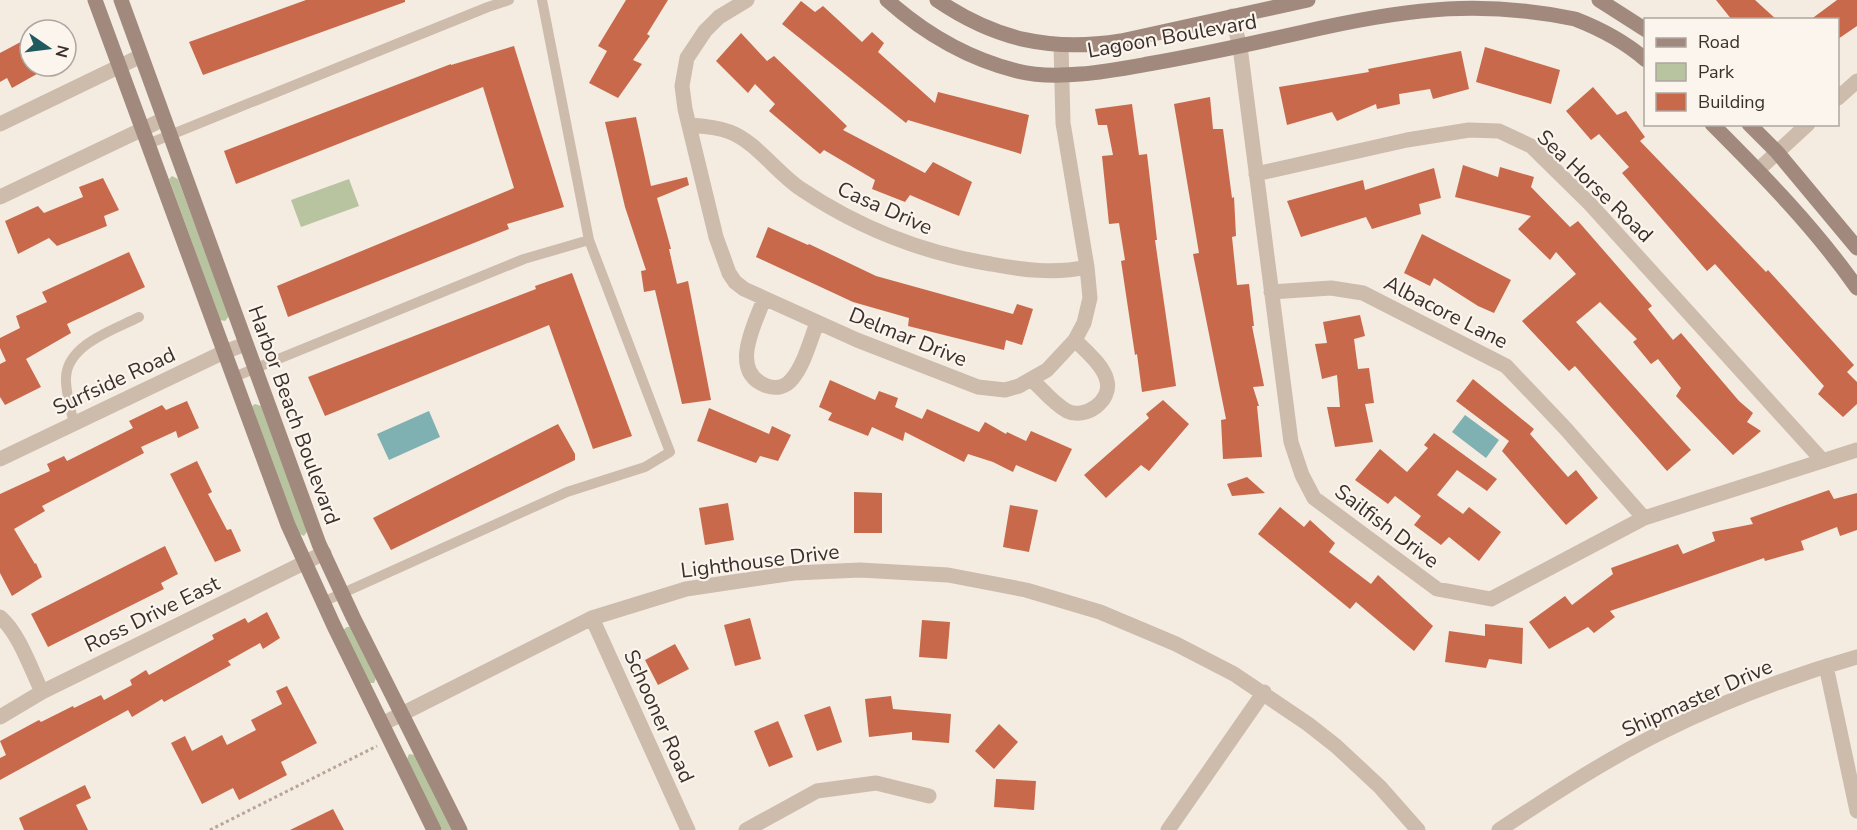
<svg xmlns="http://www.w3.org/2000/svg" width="1857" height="830" font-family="'Nunito Sans',sans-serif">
<rect width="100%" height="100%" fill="#f4ebe1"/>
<path fill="#b8c4a0" d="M172 176 178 179 229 316 225 321 220 320 169 179Z
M349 179 359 206 301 227 291 200Z
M255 404 261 406 308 530 304 536 298 533 252 406Z
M347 627H350L376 678 374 683H370L343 630Z
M409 754 415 755 453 830H442L410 767 407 759Z"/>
<path fill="#7fb0b2" d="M429 411 440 437 389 460 377 434Z
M1465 415 1499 440 1486 458 1452 432Z"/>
<path fill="#c8694b" d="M306 0H405V2L203 75 189 42Z
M626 0H668L647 34 650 36 633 60 642 64 618 98 589 83 607 51 598 46Z
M1716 0H1755L1777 20H1732Z
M1837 0H1857V26L1838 39V20H1810Z
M801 1 815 12 823 6 862 42 872 32 884 43 878 52 935 103 938 92 1029 115 1021 154 908 120 906 123 782 24Z
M741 33 767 61 774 56 847 126 843 130 925 173 933 162 972 182 959 216 910 195 905 202 872 189 875 180 824 150 820 154 803 140 769 111 775 104 755 84 748 93 716 61Z
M30 37V66H51L12 88 7 78 0 82V53Z
M514 46 564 207 507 224 509 229 288 317 277 286 514 188 483 87 236 184 224 151 451 64V65Z
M1485 47 1560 70 1551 104 1476 82Z
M1461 51 1469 89 1433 99 1430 89 1399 94 1400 104 1377 109 1376 104 1337 121 1332 112 1287 125 1279 87 1369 72 1368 69Z
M1593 87 1617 115 1626 111 1645 137 1640 141 1766 272 1768 270 1854 365 1847 372 1857 382V404L1843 417 1818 394 1824 386 1715 264 1707 271 1622 173 1629 167 1599 134 1591 140 1566 111Z
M1210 97 1213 129H1223L1232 198 1234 197 1236 236 1232 237 1237 285 1249 284 1254 326H1252L1264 386 1253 387 1259 406H1257L1262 457 1223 459 1221 420 1226 419 1193 254 1199 253 1174 104Z
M1132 104 1139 155 1147 154 1157 240H1155L1176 386 1142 392 1137 354 1135 355 1121 261 1125 260 1119 223 1109 224 1102 156 1113 155 1107 125H1098L1095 109Z
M636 117 651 186 687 177 689 185 657 198 671 249H669L677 284 688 281 711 400 682 404 655 290 644 292 641 271 646 270 625 207 605 122Z
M1463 165 1498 177 1500 167 1534 177 1531 187 1570 227 1578 221 1652 306 1648 309 1673 340 1681 333 1739 401 1753 413 1747 422 1761 431 1733 455 1676 396 1681 388 1658 359 1651 364 1633 342 1637 339 1600 302 1576 322 1691 450 1667 471 1575 366 1569 371 1522 321 1576 274 1556 252 1550 260 1518 229 1531 216 1455 197Z
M1434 168 1441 198 1419 204 1421 214 1372 229 1366 217 1301 237 1287 201 1363 180 1365 190Z
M103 178 119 210 104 216 107 226 57 246 49 238 18 254 5 221 38 206 44 213 83 197 79 187Z
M768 227 808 245 809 244 876 276 1013 314 1017 304 1033 309 1022 345 1006 340 1004 350 908 326 909 318 853 302 756 257Z
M1422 234 1511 280 1494 313 1478 306 1434 278 1430 286 1404 273Z
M129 252 145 287 67 324 71 333 26 359 41 387 5 405 0 397V364L6 361 0 348V338L20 328 16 316 47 302 42 292Z
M572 273 632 436 593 449 549 325 325 416 308 377 536 289 535 286Z
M1360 315 1365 336 1354 339 1358 369 1369 368 1374 403 1365 404 1373 442 1335 447 1327 407H1340L1337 375 1322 379 1315 344 1327 343 1323 322Z
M1473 379 1534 429 1530 434 1568 477 1576 470 1598 498 1566 525 1502 451 1509 441 1456 401Z
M830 380 875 400 879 391 898 398 895 407 922 419 927 409 979 432 985 422 1006 434 1007 432 1026 441 1031 431 1072 449 1056 482 1016 465 1013 472 993 462 968 454 964 462 905 432 903 441 872 427 868 436 828 420 832 413 819 407Z
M1163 400 1189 424 1149 471 1141 465 1106 498 1084 475 1149 418 1146 414Z
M187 401 199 428 178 438 176 431 141 447 144 453 42 506 45 511 14 529 35 564 36 563 42 577 12 596 0 573V494L50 471 47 464 64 456 67 461 133 428 129 421 162 405 166 410Z
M709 408 769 434 772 426 791 435 778 461 760 456 756 463 697 441Z
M558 424 575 454V460L391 550 373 518Z
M1434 433 1497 479 1487 491 1457 470 1437 495 1463 514 1469 507 1501 532 1479 561 1449 537 1441 545 1414 525 1421 516 1395 496 1388 504 1355 480 1380 449 1407 472 1428 448 1424 445Z
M197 461 212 492 208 494 227 530 231 529 241 551 215 562 170 474Z
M1247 477 1265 493 1232 496 1227 484Z
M1829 490 1834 499 1857 493V530L1840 536 1837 527 1801 541 1804 550 1765 561 1764 558 1610 611 1615 617 1594 633 1588 627 1549 649 1529 622 1565 596 1572 605 1613 574 1611 568 1678 544 1683 554 1715 541 1712 532 1753 524 1750 518Z
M854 492 882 493V533H854Z
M728 503 734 540 705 545 699 508Z
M1010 505 1038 510 1029 552 1003 547Z
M1280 507 1304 527 1310 520 1335 543 1329 552 1371 584 1378 575 1433 626 1414 651 1356 602 1350 609 1258 534Z
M165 546 178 574 161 583 164 589 48 647 31 614Z
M267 612 280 638 263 649 260 643 228 661 231 665 164 702 162 699 132 717 128 710 0 780V758L6 755 0 741 39 720 41 722 73 706 74 708 101 695 104 700 132 685 130 680 146 670 149 675 214 639 212 635 245 618 248 623Z
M750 618 761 659 735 666 724 625Z
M922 620 950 622 947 659 919 657Z
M1485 624 1523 628 1522 664 1489 659 1486 668 1445 662 1449 631 1485 636Z
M675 644 689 669 658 685 645 660Z
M287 686 317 743 281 762 287 775 239 800 233 788 202 804 171 743 185 736 192 751 222 735 227 745 256 730 251 720 282 704 276 691Z
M891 696 893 709 951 714 949 743 912 740V732L869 737 865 699Z
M830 706 842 742 817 751 804 715Z
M778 721 793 757 769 767 754 731Z
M999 724 1018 742 994 769 975 751Z
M996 779 1036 781 1034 810 994 807Z
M85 785 91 798 76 805 88 830H24L19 818Z
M333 809 344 830H290Z"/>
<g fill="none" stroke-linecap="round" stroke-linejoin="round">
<path stroke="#b9a596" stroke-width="3" stroke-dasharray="3 3" stroke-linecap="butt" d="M210 830 377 746"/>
<path stroke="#cdbbac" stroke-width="10" d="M148 144 488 7 509 0
M234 377 524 259 589 240
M74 424C71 410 65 391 66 377 68 344 114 330 139 317
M323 602 567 492 645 467 670 452 589 240 542 0"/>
<path stroke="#cdbbac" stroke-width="15" d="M747 0 719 17 705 31 687 58 682 86 685 109 716 237 729 273 735 282 744 289 857 340 978 387 1005 390 1019 386 1047 370 1075 340 1084 323 1090 298 1087 267 1063 123 1061 45
M1232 16 1240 47 1291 442 1302 475 1314 498 1437 589 1491 599 1644 518 1857 450
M1838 98 1857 81
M0 124 141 56
M690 125C703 126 717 127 730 132 756 142 777 173 801 189 859 228 923 253 991 264 1023 270 1055 274 1087 267
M1758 170 1808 124
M1256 174 1407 140 1469 130 1499 131 1531 146 1590 204 1823 461
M0 197 164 119
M1271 292 1331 288 1363 293 1506 366 1565 428 1644 518
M764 299C755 324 728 372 767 386 776 389 786 387 792 379 804 365 810 341 817 323
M1032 380C1043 390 1054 404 1067 411 1085 420 1112 401 1107 381 1104 366 1086 351 1075 340
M0 459 224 352 246 344
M0 617C19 633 31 669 42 692
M592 618 688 830
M1826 666 1857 811
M0 717 42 692 324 553
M382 724 592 618 686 589 794 573 860 570 948 575 1026 590 1100 612 1176 644 1234 674 1308 724 1336 746 1380 787 1418 830
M746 830 817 791 876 783 929 796
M1168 830 1264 692
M1499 830C1552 795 1607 759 1664 731 1723 702 1794 675 1857 657"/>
<path stroke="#a18a7d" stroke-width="15" d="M95 0 288 525 334 626 434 830
M121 0 319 544 353 617 460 830
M887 0C924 33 969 59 1017 71 1057 81 1109 71 1148 64 1206 54 1264 41 1321 28 1413 8 1483 0 1575 19 1601 29 1624 41 1646 60
M937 0C996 40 1051 52 1121 41L1308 0
M1599 0 1646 30
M1712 124C1764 176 1815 228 1857 288
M1749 124 1777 152 1857 248"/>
</g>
<g text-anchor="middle" stroke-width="4.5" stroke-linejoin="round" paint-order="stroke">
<g font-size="21" fill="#3b302b" stroke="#fbf5ee">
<text transform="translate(1172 36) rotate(-10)" y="7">Lagoon Boulevard</text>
<text transform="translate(1595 186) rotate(44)" y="7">Sea Horse Road</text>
<text transform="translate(885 208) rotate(24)" y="7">Casa Drive</text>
<text transform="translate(1446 312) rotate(27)" y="7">Albacore Lane</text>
<text transform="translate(908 337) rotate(22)" y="7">Delmar Drive</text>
<text transform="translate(114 381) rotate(-25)" y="7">Surfside Road</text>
<text transform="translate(294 415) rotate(70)" y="7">Harbor Beach Boulevard</text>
<text transform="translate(1387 526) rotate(37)" y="7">Sailfish Drive</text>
<text transform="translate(760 561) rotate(-7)" y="7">Lighthouse Drive</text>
<text transform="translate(152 614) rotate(-26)" y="7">Ross Drive East</text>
<text transform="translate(1697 698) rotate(-24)" y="7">Shipmaster Drive</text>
<text transform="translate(659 716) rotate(66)" y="7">Schooner Road</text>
</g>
</g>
<rect x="1644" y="18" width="195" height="108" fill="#fbf5ee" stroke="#aea6a0" stroke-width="1.5"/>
<rect x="1656" y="38" width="30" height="9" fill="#a18a7d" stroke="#aea6a0" stroke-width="1.5"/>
<text x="1698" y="48" font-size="18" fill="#3b302b">Road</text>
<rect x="1656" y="63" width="30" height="18" fill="#b8c4a0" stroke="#aea6a0" stroke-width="1.5"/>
<text x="1698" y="78" font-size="18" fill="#3b302b">Park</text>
<rect x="1656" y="93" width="30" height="18" fill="#c8694b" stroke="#aea6a0" stroke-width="1.5"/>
<text x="1698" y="108" font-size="18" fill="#3b302b">Building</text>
<g transform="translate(48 48) rotate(104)"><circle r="28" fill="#fbf5ee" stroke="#aea6a0" stroke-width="1.5"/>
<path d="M0-4.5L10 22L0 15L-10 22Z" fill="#1f5a5e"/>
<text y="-9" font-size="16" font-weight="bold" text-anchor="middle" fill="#3b302b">N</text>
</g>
</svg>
